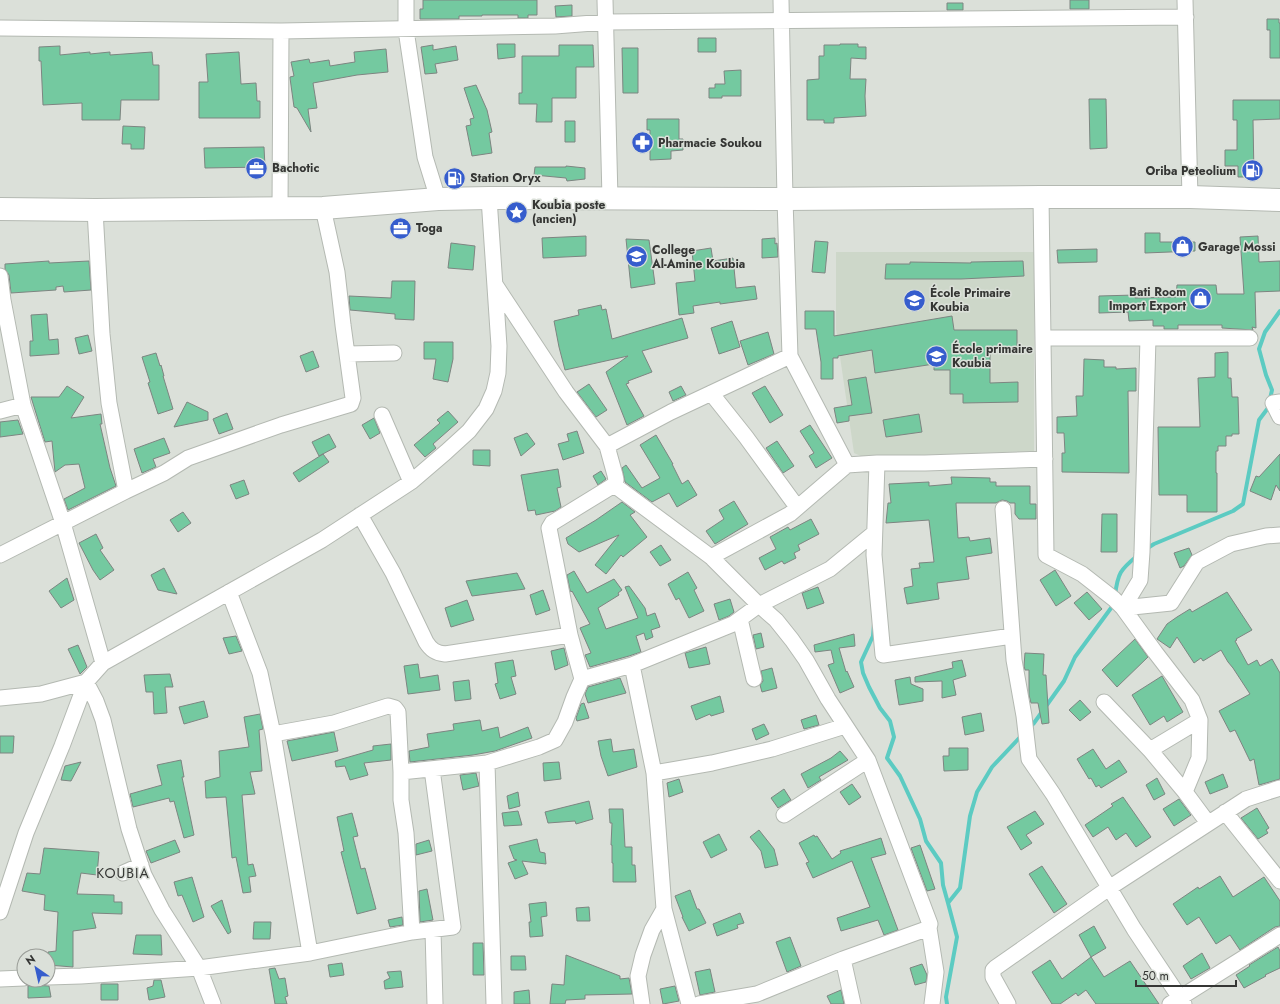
<svg xmlns="http://www.w3.org/2000/svg" width="1280" height="1004" font-family="Jost,sans-serif">
<rect width="100%" height="100%" fill="#dbe0d9"/>
<path fill="#cdd7c9" d="M836 252H1034V451L863 457 854 453 836 329Z"/>
<g fill="none" stroke-linecap="round" stroke-linejoin="round">
<path stroke="#5ccbc2" stroke-width="4" d="M1146 549 1154 544 1233 511 1243 504 1259 420 1268 408 1272 390 1266 375 1259 349 1265 332 1280 311
M1115 595C1118 573 1120 570 1137 556
M874 624 873 636 861 662 863 673 869 687 880 708 890 721 894 737 887 758 900 776 920 819 926 841 941 863 943 885 948 903
M1029 728 1034 723 1064 681 1075 657 1114 604
M947 1004 946 997 957 937 948 903 960 888 970 816 977 792 992 767 1023 734"/>
</g>
<path fill="#74c9a0" stroke="#7d8581" d="M423 0H537V15H528V18H518V15H482V16H459V19H420V9H423Z
M1070 0H1089V9H1070Z
M947 3H963V10H947Z
M572 5V16L556 17 555 6Z
M1267 19H1279V23H1280V58H1270V30H1267Z
M698 38H716V52H698Z
M497 44H515V57L498 59Z
M840 44H858V47H866V59L851 58 850 79H866L865 96 866 116 834 118V123H824V120H807V80L819 79V56H824V45H840Z
M433 45V50L456 46 458 60 435 64 437 73 425 74 421 47Z
M559 45H593L594 67H576V98H552V122H536L537 104H519V93H522V56H559Z
M60 46V55L90 52V54L110 52V55L152 52 153 65H159V100H121L120 120H82V103L43 105 41 61H39V47Z
M622 48H638V93H623Z
M386 49 388 72 357 75 313 83 317 108 308 109 311 132 297 108 294 107 290 78V77L294 76 291 62 309 59 310 63 329 60 330 66 355 62 354 52Z
M239 52 241 84 256 83 257 101H260V118H199V82H208L206 54Z
M741 70V96H722V98H709V88H715V84H725L724 71Z
M476 85 487 110 492 132 489 133 492 153 472 156 466 126 471 125 470 119 474 118 464 88Z
M1089 99H1106L1107 148 1090 149Z
M1233 100H1280V119L1253 120 1254 177H1238V166H1225V150H1237V120H1233Z
M647 119H679V139H683V150L671 151V159L650 160V130H647Z
M565 121H575V142H565Z
M123 126 145 127 144 149H131V144H122Z
M264 147 265 167 205 168 204 148Z
M566 166 585 168V179L567 181 566 178 534 175 535 167H566Z
M1145 233H1160V242H1195V251L1145 253Z
M586 236V256L543 258 542 238Z
M1258 236 1259 262 1280 261V291L1255 292 1256 328 1252 327 1253 330 1222 328V325H1178V329H1164V326H1153V320L1129 321 1128 312 1099 313V296L1135 295V298L1176 297 1177 285H1216L1217 294H1244L1240 237Z
M775 238V244L777 243 778 257 762 258V239Z
M626 239 649 240 655 284 631 288Z
M815 241 828 242 825 273 812 272Z
M451 243 475 246 473 270 448 268Z
M711 248 713 261 733 258 736 288 755 286 757 299 720 304V302L693 306 694 313 679 315 676 283 695 281 692 251Z
M1097 249V262L1058 263 1057 250Z
M49 261V263L89 261 91 290 64 292 63 286 56 287V290L11 293 9 275 5 269V264Z
M1023 261 1024 276 961 279H885L886 264H910V262L971 263V262Z
M392 281H415L414 320 395 319V314L350 310 349 296 391 298Z
M601 305 602 310 606 309 612 339 682 318 688 338 642 351 652 372 628 381 629 383 626 384 644 416 627 425 606 372 628 356 565 370 559 347 554 321 579 315 578 310Z
M805 311H834V336L952 316 954 330H1017V350L990 349V383L1018 382V402L963 403V394H950V370H934V364L875 373 872 350 838 356V358H833V379H821V362L816 329H805Z
M47 314 49 340 58 339 59 354 30 356V341H33L31 315Z
M732 321 740 347 719 354 711 328Z
M768 332 774 354 748 365 740 341Z
M88 335 92 351 79 354 75 338Z
M424 342H453V359L448 382 433 379 436 359H424Z
M313 351 319 367 306 372 300 356Z
M1228 352V378H1231L1232 397H1238L1239 434H1232V436H1226V446H1218V451H1216V473H1217V512H1187V495H1159L1158 427H1200L1198 378 1215 377V353Z
M156 353 160 366 161 365 164 376H163L173 409 158 414 148 383 150 382 142 357Z
M1084 359 1104 360V367H1116V369L1136 368V391H1128L1129 473 1062 472V453H1065L1064 433H1057V417L1077 416 1076 396H1083Z
M866 377 872 413 849 416V421L837 423 834 408 852 405 848 380Z
M589 384 607 410 596 417 577 392Z
M67 386 84 397 71 418 101 414 102 424H100L110 468 116 486 68 510 64 499 85 488 79 464 65 465 55 472 52 441 45 442 31 397H59Z
M681 386 686 395 673 401 669 392Z
M765 386 783 415 770 423 752 393Z
M187 402 208 412V420L174 427Z
M448 411 458 422 433 444 436 448 425 457 414 445 440 423 437 420Z
M227 413 233 429 219 434 213 419Z
M919 414 922 432 886 437 883 420Z
M374 418 380 433 370 439 362 425Z
M18 420 23 434 0 437V422Z
M810 425 832 458 816 468 809 456 814 453 800 431Z
M577 431 584 453 563 460 558 444 569 441 567 434Z
M527 433 535 444 521 456 514 438Z
M329 434 336 447 319 456 312 442Z
M656 435 673 464H672L682 484 688 480 697 495 677 507 669 493 652 502 625 482 622 468 626 465 642 488 660 478 640 445Z
M164 438 170 453 153 459 156 467 142 473 134 449Z
M777 441 794 466 783 473 766 448Z
M473 450H490V466L473 465Z
M323 454 329 462 299 482 293 473Z
M1280 454V491L1276 485 1271 500 1250 491 1256 476 1259 477Z
M558 469 561 487 557 488 561 507 555 511 536 515 535 510 528 511 521 475Z
M601 471 606 479 598 485 593 476Z
M951 477 990 478V482H996V486H1030V504H1036V519H1019L1015 514V503H1010L1007 501 1002 500 996 503H956L958 538 969 537 970 541 990 538 992 553 966 557 969 579 937 583 939 599 907 604 904 588 913 586 911 569 920 568 919 563 934 562 929 520 886 523 888 503H891L889 484 929 482V486L952 484Z
M244 480 249 494 236 499 230 485Z
M734 501 748 524 715 544 706 531 724 519 719 510Z
M622 502 635 512 630 515 647 537 623 557 621 555 606 574 595 565 619 535 579 552 568 544 566 538 596 520Z
M183 512 191 523 178 532 170 520Z
M1102 514H1117V552H1101Z
M811 519 819 534 798 545 800 550 794 553 796 558 784 564 782 561 765 570 759 558 776 549 770 537 788 527 790 530Z
M96 534 103 548 100 550 114 570 100 580 93 570 79 543Z
M661 545 671 560 660 566 650 552Z
M1189 548 1192 555 1184 566 1180 568 1174 553Z
M164 568 177 594 158 590 151 575Z
M1055 570 1071 596 1056 606 1040 580Z
M574 571 587 593 614 579 622 590 618 593 619 595 598 608 606 629 638 618 625 587 629 586 645 608 647 616 655 613 660 627 651 630 653 637 646 640 644 633 636 636 641 652 629 656 590 667 585 655 591 653 580 628 590 624 572 591 571 592 570 590 567 575Z
M688 572 697 588 694 590 704 611 689 618 679 598 676 600 668 584Z
M517 573 525 589 472 596 466 581Z
M67 578 74 600 61 608 49 591Z
M818 587 824 603 807 609 802 593Z
M543 590 550 610 536 615 530 595Z
M1087 592 1102 609 1089 620 1074 603Z
M1227 592 1252 630 1236 639 1237 640 1235 641 1248 665 1257 660 1260 666 1272 659 1280 673V779L1259 785 1254 759 1250 761 1235 730 1230 732 1219 711 1250 694 1233 668 1228 662 1221 650 1203 661 1201 658 1194 663 1177 637 1170 648 1157 639 1167 624 1177 617 1190 609 1192 612Z
M730 599 734 612 729 616 719 620 714 604Z
M467 600 474 620 451 627 445 608Z
M761 633 764 647 756 649 753 635Z
M854 634 855 646 839 648 846 672 847 671 854 687 840 693 828 665 834 663 831 650 815 652 814 645Z
M236 636 242 651 229 654 223 638Z
M1135 639 1148 657 1117 687 1102 670Z
M78 645 87 667 80 674 68 649Z
M706 647 710 664 689 668 685 653Z
M564 648 568 665 555 670 551 651Z
M1025 653 1044 654 1043 675H1046L1049 723 1042 724 1038 703H1031L1029 695V670H1025L1024 666Z
M513 660 516 676 511 677 516 694 500 699 495 684 498 683 495 663Z
M962 660 966 676 953 680 956 695 942 698V681L915 682V677L953 668 952 662Z
M418 664 420 678 438 675 440 690 408 694 404 666Z
M772 668 777 688 762 692 760 685 763 681 761 671Z
M170 674 173 687H165L167 713 154 714 153 692H146L144 675Z
M1162 676 1183 712 1167 722 1164 716 1150 725 1132 695Z
M910 677 911 684 923 689V701L899 705 895 680Z
M620 678 626 693 588 703 585 694 588 687Z
M469 680 471 699 455 701 453 682Z
M720 696 724 712 711 716 710 714 696 720 691 706Z
M1080 700 1091 712 1080 721 1069 710Z
M204 701 208 717 184 724 179 707Z
M584 703 589 718 577 721 576 718 581 704Z
M981 713 984 731 965 735 962 717Z
M260 714 263 729 259 730 262 771 250 772 255 794 242 795 248 865 253 864 256 876 249 877 251 892 243 893 236 857 232 858 226 797 206 798 205 781 220 777 219 751 249 747 244 717Z
M816 715 819 725 804 729 801 720Z
M480 720 482 731 498 727 500 738 528 727 532 738 495 751 473 755 410 762 409 751 429 747 427 734 454 730 453 724Z
M764 724 769 734 756 740 752 729Z
M334 732 338 751 292 761 287 741Z
M0 736H14L13 753H0Z
M611 739 613 752 634 749 637 767 608 776 601 756 598 741Z
M391 744V760L364 763 368 775 350 780 345 766 336 767 335 761 373 750V746Z
M949 748H968V770L944 771 943 756H949Z
M1093 749 1106 769 1119 760 1127 772 1101 788 1099 785 1096 787 1091 778 1089 779 1077 759Z
M840 751 848 760 819 777 821 780 808 788 801 774 831 758Z
M181 760 184 777H182L194 835 184 838 174 801 170 802 169 798 133 807 130 794 162 785 157 765Z
M81 762 71 781 61 780 65 766Z
M559 762 561 779 544 781 543 763Z
M476 773 479 786 463 790 460 775Z
M1223 774 1228 787 1210 794 1205 782Z
M1157 778 1165 794 1154 800 1146 785Z
M679 779 683 792 669 797 667 783Z
M852 784 861 797 849 805 840 792Z
M784 789 791 800 778 808 771 798Z
M518 792 520 806 509 809 507 796Z
M1123 797 1151 837 1136 847 1126 833 1116 840 1108 827 1093 837 1085 825 1113 806 1111 804Z
M1179 799 1191 815 1174 826 1163 809Z
M589 801 593 819 576 824 575 821 548 823 545 812Z
M1257 808 1269 828 1266 830 1268 833 1258 839 1241 818Z
M609 809H623L625 847H632V865H635L636 882H613V863H612V845H611L612 823H610Z
M518 811 522 825 504 826 502 813Z
M1035 811 1044 824 1026 835 1032 843 1021 850 1007 827Z
M352 813 358 836 353 837 361 869 365 868 376 909 357 914 341 852 344 851 337 817Z
M759 830 774 849 778 865 765 868 761 851 750 837Z
M719 834 727 850 711 858 703 842Z
M814 835 815 837 817 836 832 859 841 853 840 851 881 838 886 854 871 858 898 930 884 935 878 920 841 931 837 918 870 907 852 861 813 878 806 863 809 862 799 843Z
M537 839 540 852 545 853 546 864 522 861 528 874 515 879 508 863 517 860 514 859 509 846Z
M175 840 180 852 151 863 146 851Z
M429 840 432 851 416 855V844Z
M920 845 935 889 927 891 911 848Z
M44 848 99 852 97 875 81 873 77 894 114 895V902H122V914L92 913 96 928 73 931V967L48 965V952L56 951 58 912 44 910 45 895 22 891 27 873 40 874Z
M1042 866 1067 904 1054 913 1029 874Z
M1220 876 1233 897 1264 877 1280 901V926L1275 927 1240 950 1230 935 1216 944 1199 917 1187 925 1173 904 1198 887 1199 889Z
M192 877 204 917 193 922 182 895 178 896 174 882Z
M427 889 433 920 420 922 419 891Z
M690 890 697 909H699L706 923 689 931 682 917H683L675 896Z
M222 900 231 932 228 934 211 906Z
M546 902 547 916 541 917 543 936 530 937 529 922H531L529 904Z
M589 907 590 921H577L576 908Z
M740 913 744 923 737 925 738 928 717 936 713 924Z
M402 917 403 925 390 927 388 920Z
M254 922H271L270 939H253Z
M1094 926 1106 948 1091 957 1079 935Z
M136 935H161L162 955 133 954Z
M790 937 801 966 787 972 776 942Z
M473 943H483L484 975H473Z
M1278 947 1280 951V968L1265 975 1266 976 1244 988 1236 975 1250 966 1249 965Z
M1202 953 1210 968 1191 979 1183 966Z
M566 955 620 976V979L629 978 632 994 585 995V999L566 1000 565 1004H550L552 984 564 985Z
M511 956H525L526 970H511Z
M1091 957 1104 977 1130 961 1159 1004H1096L1086 990 1078 996 1076 993 1060 1004H1052L1032 972 1050 960 1062 979Z
M342 963 344 975 330 977 328 965Z
M922 964 927 975 926 982 915 985 910 968Z
M275 968 279 979 285 978 288 996 285 997 287 1004H275L269 969Z
M710 969 715 992 700 995 695 972Z
M401 971 403 987 385 989 384 981 390 978 387 972Z
M154 980H161L165 997 149 1000 147 988 153 986Z
M101 984H118V1000H101Z
M30 985 49 986 51 997 28 998V986Z
M675 986 679 1001 663 1004 660 989Z
M529 990 530 1004H514V992Z
M841 990 844 1004H831L827 996Z"/>
<g fill="none" stroke-linecap="round" stroke-linejoin="round">
<defs>
<path id="minor" d="M406 0V30L418 110 425 157 438 199
M605 0 610 198
M781 0 785 199 790 356 847 465
M1185 0 1190 197
M0 28 281 31 555 26 606 22 1186 17
M1041 197 1046 555 1082 574 1114 599 1123 608 1155 652 1192 700 1200 720 1199 758 1185 792
M280 208 281 31
M95 210 102 334 109 403 126 491
M0 276 3 300 23 405 63 523 103 663
M496 286 566 392 607 446 615 475 616 480 614 485 711 557 759 605 776 620 792 640 806 660 828 699 868 760 930 924 929 928 936 972 932 1004
M1044 338H1250
M347 354 394 353
M711 393 746 437 797 507
M1280 402 1273 403 1280 417
M0 411 23 405
M382 415 411 482
M607 446 671 412 790 356
M877 463 874 555 883 655 1012 636
M1003 509 1014 660 1024 716 1029 759 1053 794 1134 929 1184 1004
M360 515 393 573 426 642C431 650 436 653 445 654L570 635
M0 555 126 491 164 473 188 458 281 425 351 404 353 398 343 325 337 272 323 208
M711 557 790 514 847 465 877 463H925L1045 459
M229 592 260 673 273 734 310 953
M1123 608 1140 580 1142 552 1148 338
M1123 608 1171 603 1197 562 1231 544 1266 536 1280 535
M740 619 754 679
M632 665 654 773 664 909 689 1004
M582 679 632 665 733 624 759 605 830 569 874 533
M0 698 41 694 86 682 96 701 103 720 129 829 144 875 162 910 199 968 213 1004
M1104 702 1150 750 1185 792 1208 823
M273 734 334 723 388 706 395 708 398 712 401 772V800L406 833 412 932
M1150 750 1200 720
M487 763 494 1004
M401 772 487 763 539 747 555 740 565 722 574 697 582 679 570 635 549 528 552 523 614 485
M654 773 712 763 772 749 845 726
M1225 812 1280 881
M784 815 868 760
M123 873 141 865
M0 912 26 833 62 746 86 682 103 663 322 540 411 482 446 452 469 431 486 409 494 391 498 373 499 346 489 198
M433 930 435 1004
M843 959 853 1004
M48 977 81 976 199 968 310 953 412 932 453 927 432 769
M0 979 24 978
M642 1004 638 976 643 955 652 930 664 909
M699 1004 757 994 843 959 929 928
M1008 1004 993 977V970L995 968 1109 888 1246 799 1280 788
M1170 1004 1280 935"/>
<path id="primary" d="M0 209 95 210 323 208 438 199 489 198 785 199 1041 197H1190L1280 200"/>
</defs>
<use href="#minor" stroke="#b4b9b2" stroke-width="17"/>
<use href="#primary" stroke="#b4b9b2" stroke-width="24"/>
<use href="#minor" stroke="#fff" stroke-width="15"/>
<use href="#primary" stroke="#fff" stroke-width="22"/>
</g>
<defs>
<symbol id="pharmacy-disc" viewBox="-11 -11 22 22"><circle r="9.5" fill="#365dcd" stroke="#dbe0d9"/><path d="M-2-6h4v4h4v4h-4v4h-4v-4h-4v-4h4Z" fill="#fff"/></symbol>
<symbol id="office-disc" viewBox="-11 -11 22 22"><circle r="9.5" fill="#365dcd" stroke="#dbe0d9"/><path d="M-6-3h4V-5.5h4V-3h4V5H-6ZM-1-4.5V-3h2v-1.5ZM-6 0V1H6V0Z" fill="#fff"/></symbol>
<symbol id="fuel-disc" viewBox="-11 -11 22 22"><circle r="9.5" fill="#365dcd" stroke="#dbe0d9"/><path d="M-5.5-6h7V0h2V4h1.3V-2.5L3-4.5l.8-.8L6-3V5H2.5V1h-1V6h-7ZM-4.2-4.7v3.2H.2V-4.7Z" fill="#fff"/></symbol>
<symbol id="sight-disc" viewBox="-11 -11 22 22"><circle r="9.5" fill="#365dcd" stroke="#dbe0d9"/><path d="M0-6L1.8-2.2L6-1.7L2.9 1.2L3.7 5.4L0 3.3L-3.7 5.4L-2.9 1.2L-6-1.7L-1.8-2.2Z" fill="#fff"/></symbol>
<symbol id="shop-disc" viewBox="-11 -11 22 22"><circle r="9.5" fill="#365dcd" stroke="#dbe0d9"/><path d="M-5-2.5h2.3a2.7 3.5 0 0 1 5.4 0H5L5.5 6h-11ZM-1.5-2.5h3a1.5 2.3 0 0 0-3 0Z" fill="#fff"/></symbol>
<symbol id="university-disc" viewBox="-11 -11 22 22"><circle r="9.5" fill="#365dcd" stroke="#dbe0d9"/><path d="M0-5L7-2L0 1L-7-2ZM-4 1L0 2.5L4 1V4Q0 6-4 4Z" fill="#fff"/></symbol>
<symbol id="school-disc" viewBox="-11 -11 22 22"><circle r="9.5" fill="#365dcd" stroke="#dbe0d9"/><path d="M0-5L7-2L0 1L-7-2ZM-4 1L0 2.5L4 1V4Q0 6-4 4Z" fill="#fff"/></symbol>
</defs>
<g fill-rule="evenodd">
<use href="#pharmacy-disc" x="630" y="130" width="25" height="25"/>
<use href="#office-disc" x="244" y="156" width="25" height="25"/>
<use href="#fuel-disc" x="1240" y="158" width="25" height="25"/>
<use href="#fuel-disc" x="442" y="166" width="25" height="25"/>
<use href="#sight-disc" x="504" y="200" width="25" height="25"/>
<use href="#office-disc" x="388" y="216" width="25" height="25"/>
<use href="#shop-disc" x="1170" y="234" width="25" height="25"/>
<use href="#university-disc" x="624" y="244" width="25" height="25"/>
<use href="#shop-disc" x="1188" y="286" width="25" height="25"/>
<use href="#school-disc" x="902" y="288" width="25" height="25"/>
<use href="#school-disc" x="924" y="344" width="25" height="25"/>
</g>
<g text-anchor="middle" stroke-width="3" stroke-linejoin="round" paint-order="stroke">
<g font-size="12" font-weight="bold" fill="#353634" stroke="#dbe0d9" text-anchor="start">
<text x="658" y="147">Pharmacie Soukou</text>
<text x="272" y="172">Bachotic</text>
<text x="1236" y="175" text-anchor="end">Oriba Peteolium</text>
<text x="470" y="182">Station Oryx</text>
<text x="532" y="209">Koubia poste<tspan x="532" dy="14">(ancien)</tspan></text>
<text x="416" y="232">Toga</text>
<text x="1198" y="251">Garage Mossi</text>
<text x="652" y="254">College<tspan x="652" dy="14">Al-Amine Koubia</tspan></text>
<text x="1186" y="296" text-anchor="end">Bati Room<tspan x="1186" dy="14">Import Export</tspan></text>
<text x="930" y="297">École Primaire<tspan x="930" dy="14">Koubia</tspan></text>
<text x="952" y="353">École primaire<tspan x="952" dy="14">Koubia</tspan></text>
</g>
<g font-size="14" letter-spacing="1" fill="#353634" stroke="#dbe0d9">
<text x="123" y="878">KOUBIA</text>
</g>
</g>
<g transform="translate(36 968) rotate(326)"><circle r="19" fill="#dbe0d9" stroke="#999c97"/>
<path d="M0-3L7 15L0 10L-7 15Z" fill="#365dcd"/>
<text y="-6" font-size="11" font-weight="bold" text-anchor="middle" fill="#353634">N</text>
</g>
<path d="M1136 980v6h100v-6" fill="none" stroke="#353634" stroke-width="2"/>
<text x="1142" y="980" font-size="12" fill="#353634" stroke="#dbe0d9" stroke-width="3" paint-order="stroke">50 m</text>
</svg>
